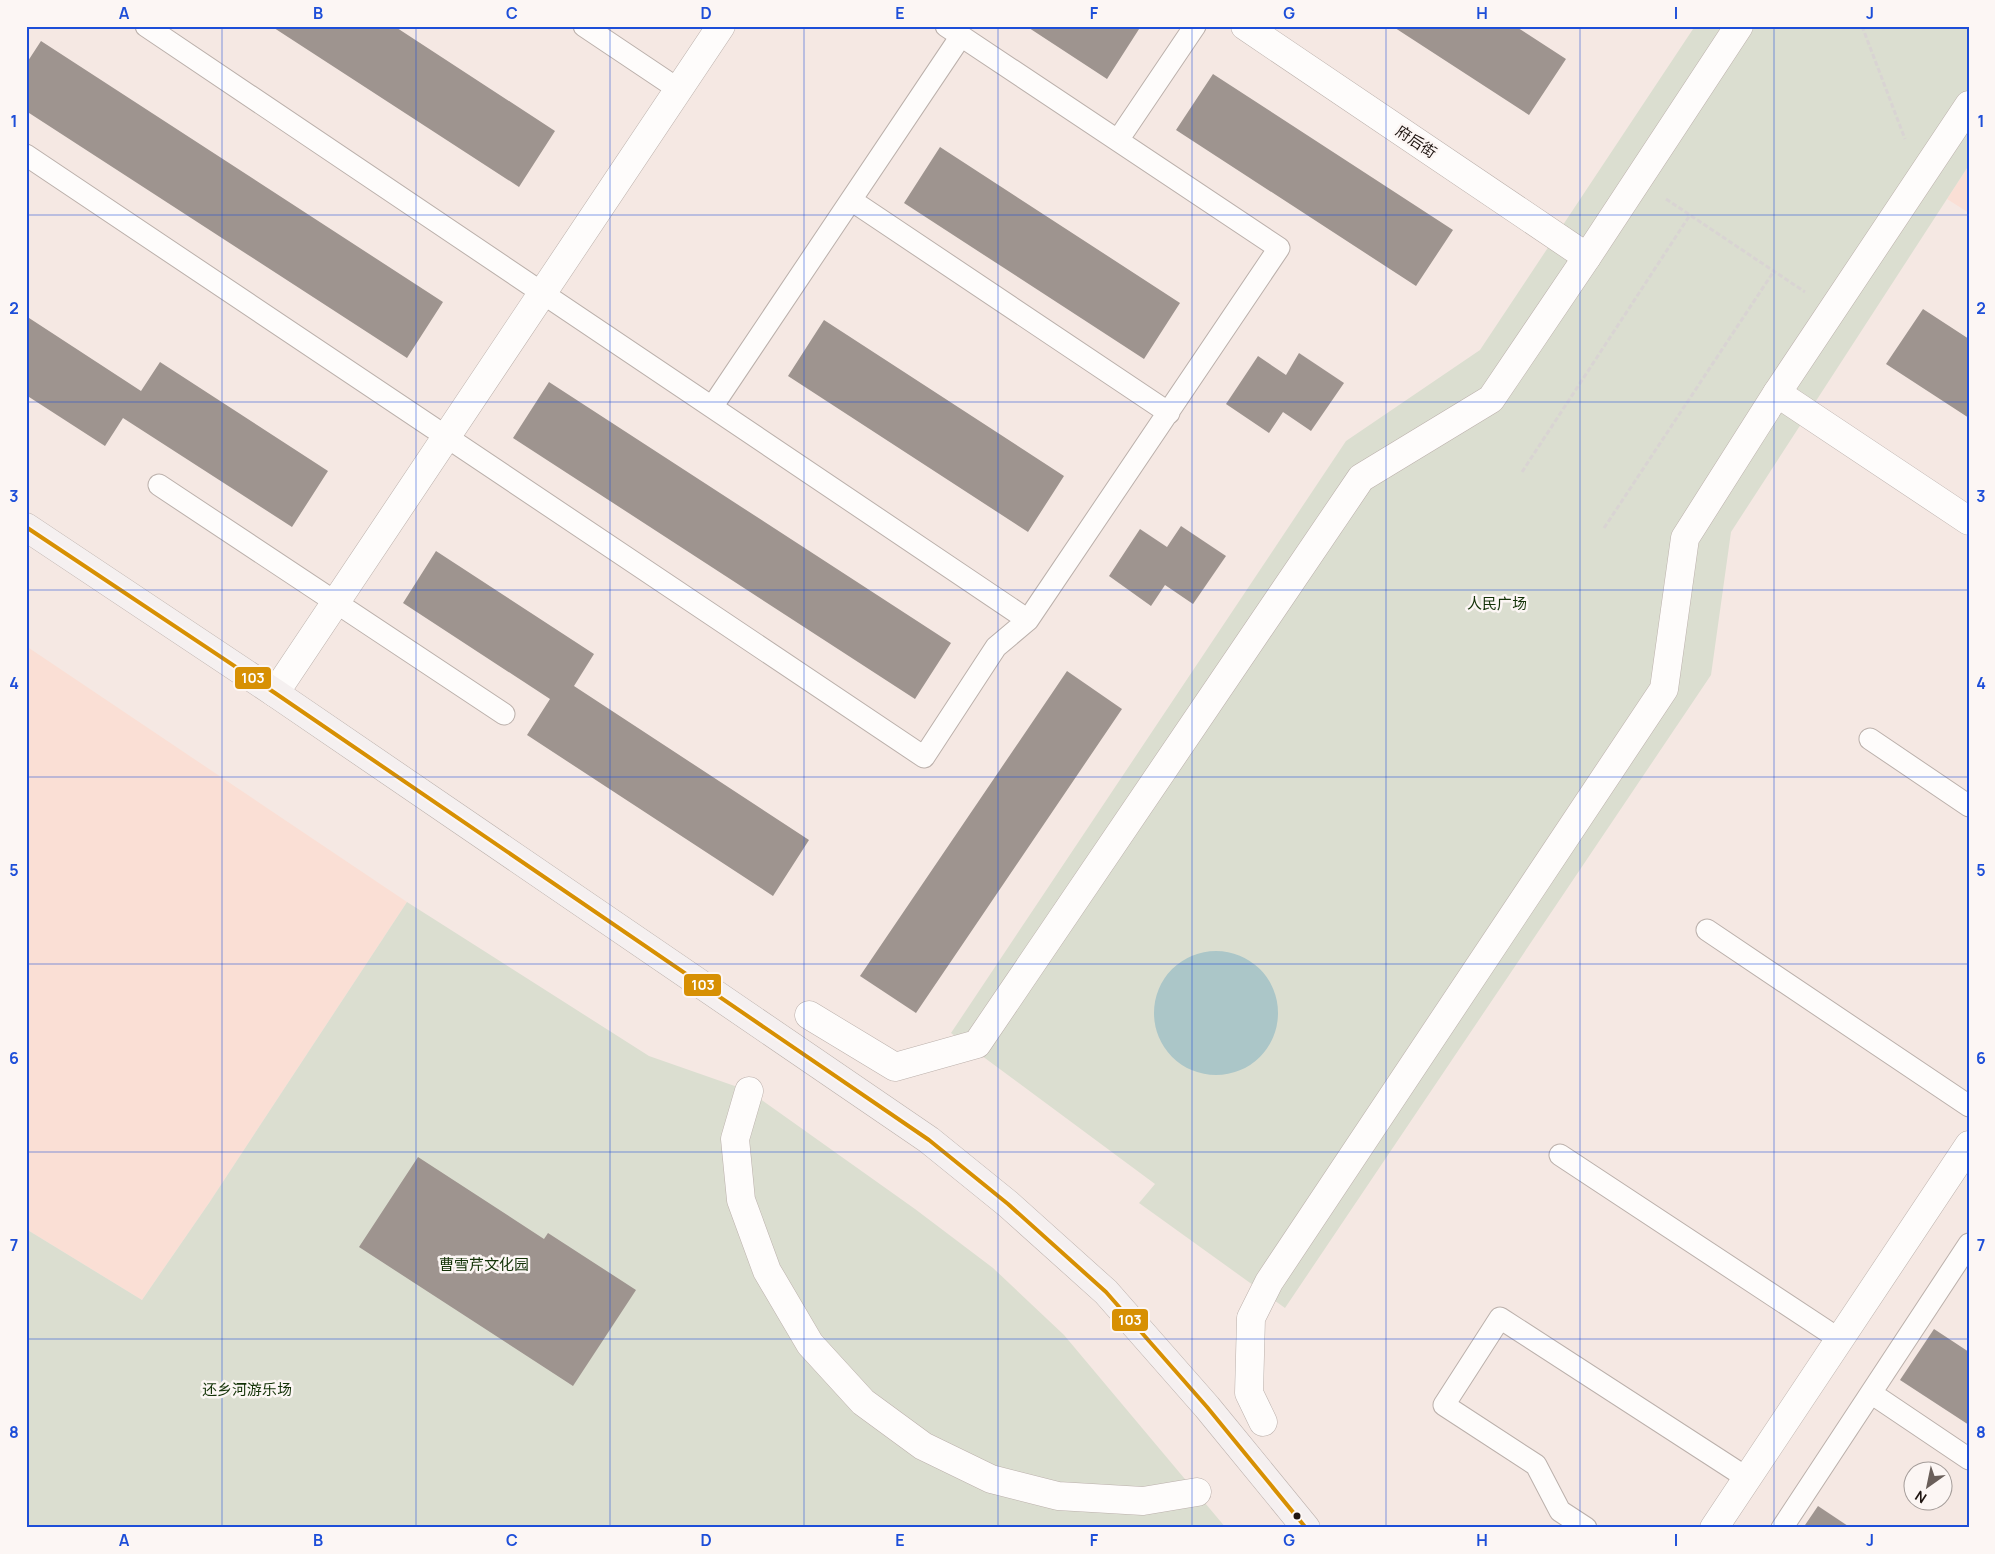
<svg xmlns="http://www.w3.org/2000/svg" width="1995" height="1554" font-family="Manrope,'Noto Sans SC',sans-serif">
<rect width="100%" height="100%" fill="#f5e8e3"/>
<path fill="#fadfd5" d="M1969 165V213L1947 199Z
M26 646 407 902 209 1203 142 1300 26 1229Z"/>
<path fill="#dbded0" d="M1695 26H1969V165L1731 532 1711 675 1285 1308 1139 1203 1155 1184 951 1033 1346 441 1480 350Z
M407 902 649 1056 749 1091 915 1209 993 1268 1064 1335 1226 1528H26V1229L142 1300 209 1203Z"/>
<path fill="#abc6c8" d="M1154 1013a62 62 0 1 1 124 0a62 62 0 1 1-124 0Z"/>
<path fill="#9e948f" d="M271 26H394L555 131 519 187Z
M1026 26H1141L1107 79Z
M1392 26H1515L1566 59 1529 115Z
M41 41 443 302 407 358 26 111V64Z
M1213 74 1453 230 1416 286 1176 130Z
M940 147 1180 303 1144 359 904 203Z
M1923 309 1969 339V418L1886 364Z
M26 316 141 391 160 362 328 471 292 527 123 418 105 446 26 395Z
M824 320 1064 476 1028 532 788 376Z
M1299 353 1344 383 1311 431 1283 412 1269 433 1226 404 1258 356 1286 375Z
M549 382 951 643 915 699 513 438Z
M1181 526 1226 556 1193 604 1165 585 1151 606 1109 576 1140 529 1167 547Z
M436 551 594 654 574 686 809 840 773 896 527 735 550 699 403 603Z
M1067 671 1122 709 916 1013 860 976Z
M418 1157 544 1239 548 1233 636 1290 573 1386 359 1247Z
M1934 1329 1969 1352V1425L1900 1380Z
M1818 1506 1851 1528H1803Z"/>
<g fill="none" stroke-linecap="round" stroke-linejoin="round">
<defs>
<path id="service" d="M146 26 1028 620
M584 26 678 89
M1118 140 1195 26
M26 155 924 757 996 647 1028 620 1279 248 946 26
M851 200 1169 413
M712 407 961 36
M159 485 504 714
M1870 739 1969 806
M1707 930 1969 1106
M1560 1155 1839 1339
M1871 1393 1969 1459
M1586 1528 1560 1511 1536 1465 1444 1405 1500 1318 1747 1478
M1782 1528 1969 1244"/>
<path id="pedestrian" d="M809 1015 895 1067 977 1044 1361 478 1491 399 1587 257 1739 26
M749 1091 735 1139 741 1200 767 1271 810 1344 863 1402 923 1446 991 1479 1058 1496 1143 1501 1197 1492
M1263 1422 1249 1393 1251 1318 1269 1282 1664 689 1685 538 1777 393 1969 105"/>
<path id="minor" d="M1245 26 1587 257
M1777 393 1969 521
M275 693 721 26
M1714 1528 1969 1145"/>
<path id="secondary" d="M26 527 275 693 929 1140 1008 1204 1106 1292 1207 1407 1306 1528"/>
</defs>
<use href="#service" stroke="#bbb0ab" stroke-width="23"/>
<use href="#pedestrian" stroke="#bbb0ab" stroke-width="29"/>
<use href="#minor" stroke="#bbb0ab" stroke-width="29"/>
<use href="#secondary" stroke="#bbb0ab" stroke-width="29"/>
<path stroke="#d9d4d3" stroke-width="3" stroke-dasharray="5 2.5" stroke-linecap="butt" d="M1862 26 1905 139
M1666 199 1805 292
M1522 472 1690 215
M1604 528 1774 271"/>
<use href="#service" stroke="#fefcfb" stroke-width="21"/>
<use href="#pedestrian" stroke="#fefcfb" stroke-width="28"/>
<use href="#minor" stroke="#fefcfb" stroke-width="28"/>
<use href="#secondary" stroke="#f5f0f0" stroke-width="28"/>
<defs>
<path id="bus-1" d="M26 527 275 693 929 1140 1008 1204 1106 1292 1207 1407 1306 1528"/>
</defs>
<use href="#bus-1" stroke="#fcf6f4" stroke-width="8"/>
<use href="#bus-1" stroke="#d79003" stroke-width="4"/>
</g>
<path fill="none" stroke="#1d4ed8" stroke-width="1" stroke-opacity="0.55" d="M222 26V1528M416 26V1528M610 26V1528M804 26V1528M998 26V1528M1192 26V1528M1386 26V1528M1580 26V1528M1774 26V1528M26 215H1969M26 402H1969M26 590H1969M26 777H1969M26 964H1969M26 1152H1969M26 1339H1969"/>
<circle fill="#1f1511" stroke="#fcf6f4" stroke-width="2" cx="1297" cy="1516" r="4.5"/>
<g text-anchor="middle" stroke-width="5" stroke-linejoin="round" paint-order="stroke">
<g font-size="15" fill="#1f1511" stroke="#fcf6f4">
<text transform="translate(1416 142) rotate(34)" y="5">府后街</text>
</g>
<g font-size="15" fill="#133207" stroke="#fcf6f4">
<text x="1497" y="609">人民广场</text>
<text x="484" y="1270">曹雪芹文化园</text>
<text x="247" y="1395">还乡河游乐场</text>
</g>
</g>
<g stroke="#fcf6f4" stroke-width="2">
<rect x="234" y="666" width="38" height="24" rx="5" fill="#d79003"/>
<rect x="683" y="973" width="39" height="24" rx="5" fill="#d79003"/>
<rect x="1111" y="1308" width="38" height="24" rx="5" fill="#d79003"/>
</g>
<g font-size="14" text-anchor="middle" font-weight="bold" fill="#fff">
<text x="253" y="683">103</text>
<text x="703" y="990">103</text>
<text x="1130" y="1325">103</text>
</g>
<rect width="1995" height="1554" fill="none" stroke="#fcf6f4" stroke-width="55"/>
<g transform="translate(1928 1486) rotate(213)"><circle r="24" fill="#fcf6f4" stroke="#a49c99"/>
<path d="M0-4L9 19L0 12L-9 19Z" fill="#6a5f5a"/>
<text y="-8" font-size="14" font-weight="bold" text-anchor="middle" fill="#1f1511">N</text>
</g>
<rect x="28" y="28" width="1940" height="1498" fill="none" stroke="#1d4ed8" stroke-width="2"/>
<g font-size="16" text-anchor="middle" font-weight="bold" fill="#1d4ed8">
<text x="124" y="19">A</text>
<text x="318" y="19">B</text>
<text x="512" y="19">C</text>
<text x="706" y="19">D</text>
<text x="900" y="19">E</text>
<text x="1094" y="19">F</text>
<text x="1289" y="19">G</text>
<text x="1482" y="19">H</text>
<text x="1676" y="19">I</text>
<text x="1870" y="19">J</text>
<text x="14" y="127">1</text>
<text x="1981" y="127">1</text>
<text x="14" y="314">2</text>
<text x="1981" y="314">2</text>
<text x="14" y="502">3</text>
<text x="1981" y="502">3</text>
<text x="14" y="689">4</text>
<text x="1981" y="689">4</text>
<text x="14" y="876">5</text>
<text x="1981" y="876">5</text>
<text x="14" y="1064">6</text>
<text x="1981" y="1064">6</text>
<text x="14" y="1251">7</text>
<text x="1981" y="1251">7</text>
<text x="14" y="1438">8</text>
<text x="1981" y="1438">8</text>
<text x="124" y="1546">A</text>
<text x="318" y="1546">B</text>
<text x="512" y="1546">C</text>
<text x="706" y="1546">D</text>
<text x="900" y="1546">E</text>
<text x="1094" y="1546">F</text>
<text x="1289" y="1546">G</text>
<text x="1482" y="1546">H</text>
<text x="1676" y="1546">I</text>
<text x="1870" y="1546">J</text>
</g>
</svg>
